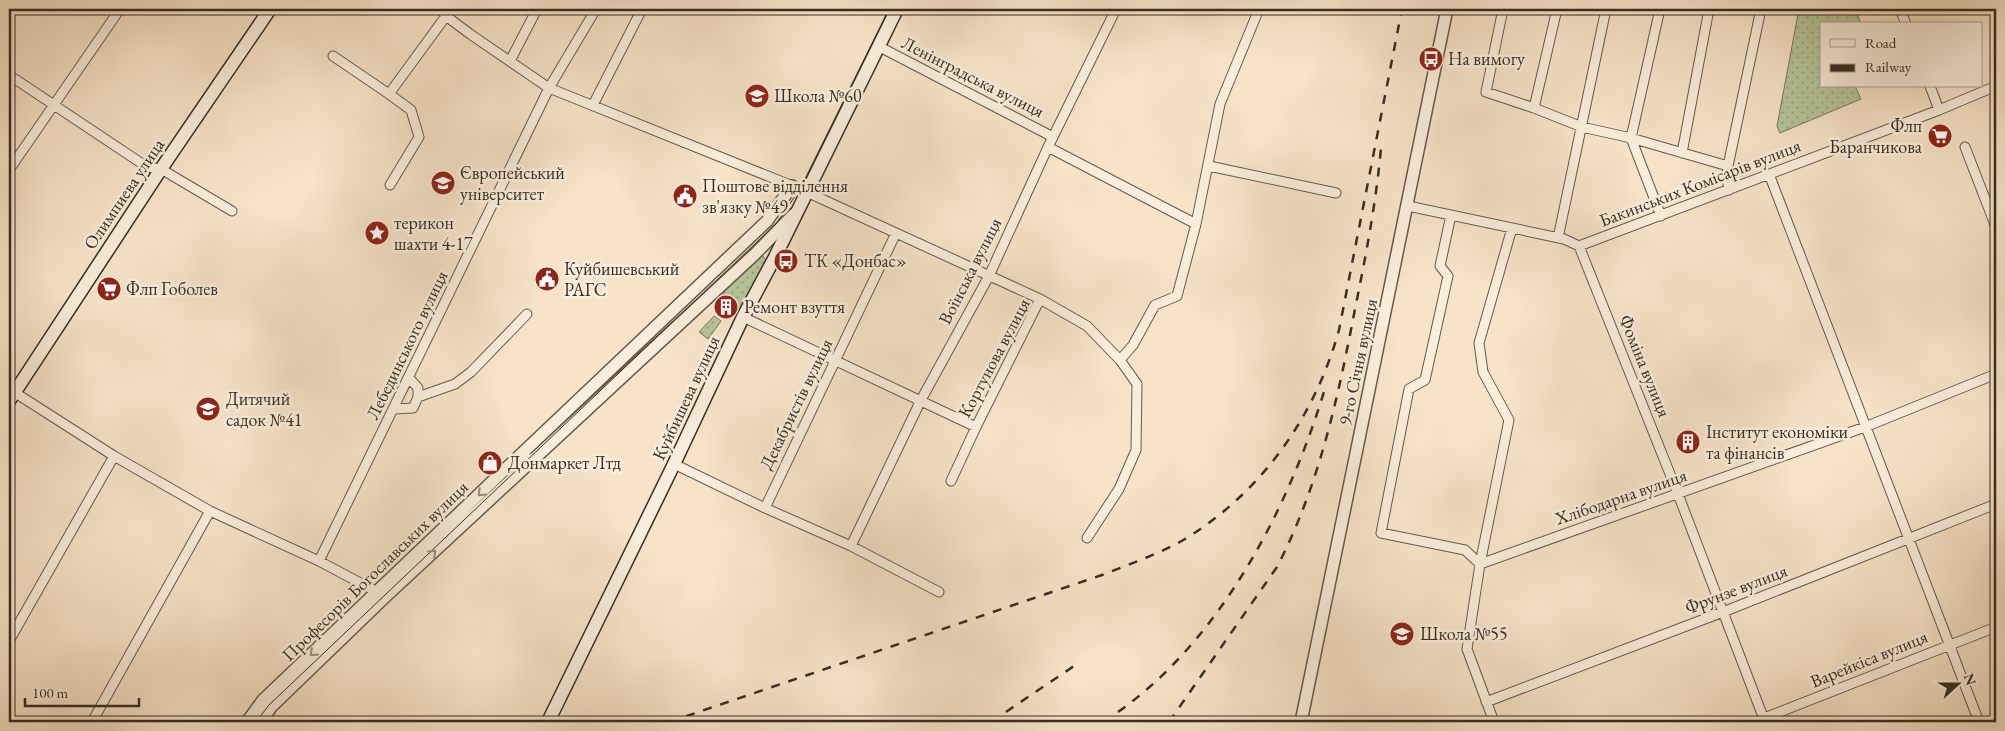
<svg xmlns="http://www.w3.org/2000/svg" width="2005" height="731" font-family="'EB Garamond',serif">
<defs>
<pattern id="grass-dots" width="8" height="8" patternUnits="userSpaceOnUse" patternTransform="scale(1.25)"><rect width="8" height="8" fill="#b6c59b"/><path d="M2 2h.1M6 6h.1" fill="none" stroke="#95a07e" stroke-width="1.8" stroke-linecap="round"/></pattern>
</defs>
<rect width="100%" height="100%" fill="#f6e3c8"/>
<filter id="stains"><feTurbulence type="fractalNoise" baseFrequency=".004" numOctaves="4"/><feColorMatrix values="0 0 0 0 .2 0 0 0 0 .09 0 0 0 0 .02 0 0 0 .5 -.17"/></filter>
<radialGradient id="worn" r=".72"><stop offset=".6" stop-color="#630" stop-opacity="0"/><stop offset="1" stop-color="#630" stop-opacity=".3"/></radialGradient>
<path fill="url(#grass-dots)" stroke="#76795e" d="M1799 9H1855L1861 24H1821V86H1855L1861 99 1780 133 1777 126Z
M760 255 764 257 766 261 739 314C735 311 726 306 723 301 717 291 752 262 760 255Z
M714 316 721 321 708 339 699 332Z"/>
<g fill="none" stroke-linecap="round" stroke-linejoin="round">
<defs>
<path id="minor" d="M440 9 446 16 470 34 549 88 800 189 1040 299
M1503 9 1486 92 1534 108 1582 127 1631 138 1728 166 1727 177 1729 190
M1660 9 1631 138 1661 216
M1900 9 1906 24
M878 46 1053 137
M333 56 389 94
M510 61 537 9
M9 75 147 167 161 169 232 211
M1930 86 1939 110
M593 105 642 9
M1534 108 1557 9
M1048 147 1196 224
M1965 147 1996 227
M1682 153 1709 9
M1209 166 1336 193
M1728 166 1761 9
M9 170 120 9
M1769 174 1979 722
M390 185 419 137 411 110 389 94 446 16
M1408 206 1564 239 1579 246 1939 110 1996 86
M1451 215 1440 266 1448 276 1425 380 1409 389 1381 533 1465 550 1480 564
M1558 238 1606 9
M1579 246 1678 494 1765 722
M743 317 976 427
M1120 360 1133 345 1155 305 1177 296 1196 224 1220 104 1259 9
M409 378 418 388V397L455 384 471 372 527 314
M14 392 114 456 210 511 319 561 381 594
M394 409 413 408 418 397
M674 464 765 508 851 546 939 592
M951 481 976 427 1040 299 1087 326 1120 360 1137 384 1136 450 1119 489 1087 538
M765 508 896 233
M851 546 921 400 989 276 1048 147 1116 9
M319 561 549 88 596 9
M1480 564 1865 427 1996 374
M9 641 114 456
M1486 702 1723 612 1996 504
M92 722 210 511
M1494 722 1467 649 1480 564 1509 420 1483 372 1479 343 1512 228
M1754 722 1996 627"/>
<path id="tertiary" d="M516 459 767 221 792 186
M247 722 263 700 516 459 534 460
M261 722 271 707 386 596 755 254 794 214
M1301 722 1447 9"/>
<path id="secondary" d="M9 401 161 169 270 9
M548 722 674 464 743 317 775 257 897 9"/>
</defs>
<use href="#minor" stroke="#665a4c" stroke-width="11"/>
<use href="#tertiary" stroke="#665a4c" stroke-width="14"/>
<use href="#secondary" stroke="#362d22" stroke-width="15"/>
<use href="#minor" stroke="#f9eddb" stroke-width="9"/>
<use href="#tertiary" stroke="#f9eddb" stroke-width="11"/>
<use href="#secondary" stroke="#f9eddb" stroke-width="12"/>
<path stroke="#362d22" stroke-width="1" d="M256 722 269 705 776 224 800 189 889 9"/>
<path stroke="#362d22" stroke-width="2.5" stroke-dasharray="9 9" stroke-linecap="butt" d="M669 722 1102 575C1130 564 1159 554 1185 539 1263 491 1315 416 1339 330L1402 9
M991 722 1074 666
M1103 722C1216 651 1289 510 1326 385
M1169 722 1277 567C1319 486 1338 398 1355 309 1366 255 1376 203 1381 148"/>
</g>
<defs><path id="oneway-chevron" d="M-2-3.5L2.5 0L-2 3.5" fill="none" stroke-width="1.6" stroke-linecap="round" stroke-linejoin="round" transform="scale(1.25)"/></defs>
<g stroke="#988d7e">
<use href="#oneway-chevron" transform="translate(481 493) rotate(136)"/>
<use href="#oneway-chevron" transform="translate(433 553) rotate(-43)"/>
<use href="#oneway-chevron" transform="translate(313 653) rotate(137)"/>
</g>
<defs>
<symbol id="bus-disc" viewBox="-11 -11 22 22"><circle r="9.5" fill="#8f2418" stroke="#f9eddb"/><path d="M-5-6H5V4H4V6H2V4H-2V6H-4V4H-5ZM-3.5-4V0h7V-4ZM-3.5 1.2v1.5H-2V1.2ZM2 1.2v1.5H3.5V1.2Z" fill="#fff"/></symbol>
<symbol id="school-disc" viewBox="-11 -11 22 22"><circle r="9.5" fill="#8f2418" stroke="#f9eddb"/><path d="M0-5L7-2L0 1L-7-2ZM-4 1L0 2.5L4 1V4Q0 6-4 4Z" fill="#fff"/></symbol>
<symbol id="supermarket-disc" viewBox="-11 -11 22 22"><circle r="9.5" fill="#8f2418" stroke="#f9eddb"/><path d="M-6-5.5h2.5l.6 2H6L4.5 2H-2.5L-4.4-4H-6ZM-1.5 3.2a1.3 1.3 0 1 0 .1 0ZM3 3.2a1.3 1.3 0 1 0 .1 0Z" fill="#fff"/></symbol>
<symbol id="university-disc" viewBox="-11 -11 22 22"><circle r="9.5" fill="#8f2418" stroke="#f9eddb"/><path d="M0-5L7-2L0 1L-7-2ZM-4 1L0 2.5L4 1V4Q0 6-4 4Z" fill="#fff"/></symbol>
<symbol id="civic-disc" viewBox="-11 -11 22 22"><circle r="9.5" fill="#8f2418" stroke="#f9eddb"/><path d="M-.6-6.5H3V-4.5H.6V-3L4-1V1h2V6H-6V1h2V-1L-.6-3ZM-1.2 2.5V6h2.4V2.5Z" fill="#fff"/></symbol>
<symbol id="sight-disc" viewBox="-11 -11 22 22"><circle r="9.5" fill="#8f2418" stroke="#f9eddb"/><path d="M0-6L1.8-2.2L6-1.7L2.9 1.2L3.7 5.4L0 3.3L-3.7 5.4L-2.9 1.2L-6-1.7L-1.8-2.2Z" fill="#fff"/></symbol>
<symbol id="building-disc" viewBox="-11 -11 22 22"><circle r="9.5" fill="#8f2418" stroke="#f9eddb"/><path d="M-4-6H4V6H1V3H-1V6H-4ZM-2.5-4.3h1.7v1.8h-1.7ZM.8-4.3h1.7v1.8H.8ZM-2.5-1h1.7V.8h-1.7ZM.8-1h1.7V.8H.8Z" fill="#fff"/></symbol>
<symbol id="shop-disc" viewBox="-11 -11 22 22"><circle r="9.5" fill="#8f2418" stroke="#f9eddb"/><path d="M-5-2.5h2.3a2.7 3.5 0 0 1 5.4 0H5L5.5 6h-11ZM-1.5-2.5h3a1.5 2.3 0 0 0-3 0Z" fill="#fff"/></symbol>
</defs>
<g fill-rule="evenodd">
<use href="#bus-disc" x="1417" y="45" width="28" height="28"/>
<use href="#school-disc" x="743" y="82" width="28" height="28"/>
<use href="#supermarket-disc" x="1926" y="122" width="28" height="28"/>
<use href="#university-disc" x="429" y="169" width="28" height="28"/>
<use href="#civic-disc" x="671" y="182" width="28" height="28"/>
<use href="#sight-disc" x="363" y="219" width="28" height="28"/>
<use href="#bus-disc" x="772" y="247" width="28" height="28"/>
<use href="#civic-disc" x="533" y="265" width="28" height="28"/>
<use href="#supermarket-disc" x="95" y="275" width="28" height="28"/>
<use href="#building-disc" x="712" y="293" width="28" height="28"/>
<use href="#school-disc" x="194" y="395" width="28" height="28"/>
<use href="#building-disc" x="1674" y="428" width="28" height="28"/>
<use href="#shop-disc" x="476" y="449" width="28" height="28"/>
<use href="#school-disc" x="1388" y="620" width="28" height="28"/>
</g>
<g text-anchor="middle" stroke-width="5" stroke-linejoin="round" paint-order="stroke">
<g font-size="18" fill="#362d22" stroke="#f9eddb" text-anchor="start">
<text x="1448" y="65">На вимогу</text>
<text x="774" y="102">Школа №60</text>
<text x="1922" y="132" text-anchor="end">Флп<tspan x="1922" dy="21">Баранчикова</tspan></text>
<text x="460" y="179">Європейський<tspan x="460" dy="21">університет</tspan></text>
<text x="702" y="192">Поштове відділення<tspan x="702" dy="21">зв'язку №49</tspan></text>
<text x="394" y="229">терикон<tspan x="394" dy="21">шахти 4-17</tspan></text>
<text x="804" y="267">ТК «Донбас»</text>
<text x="564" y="275">Куйбишевський<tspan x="564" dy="21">РАГС</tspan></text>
<text x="126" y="295">Флп Гоболев</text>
<text x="744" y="313">Ремонт взуття</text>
<text x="226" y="405">Дитячий<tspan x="226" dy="21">садок №41</tspan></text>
<text x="1706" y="438">Інститут економіки<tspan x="1706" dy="21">та фінансів</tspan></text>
<text x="508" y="469">Донмаркет Лтд</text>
<text x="1420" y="640">Школа №55</text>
</g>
<g font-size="18" fill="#362d22" stroke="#f9eddb">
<text transform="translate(973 77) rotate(27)" y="6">Ленінградська вулиця</text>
<text transform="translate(1700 183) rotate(-21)" y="6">Бакинських Комісарів вулиця</text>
<text transform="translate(124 194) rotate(-56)" y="6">Олимпиева улица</text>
<text transform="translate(970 271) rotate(-63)" y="6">Воїнська вулиця</text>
<text transform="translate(407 345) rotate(-64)" y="6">Лебединського вулиця</text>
<text transform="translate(994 358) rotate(-62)" y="6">Кортунова вулиця</text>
<text transform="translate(1358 362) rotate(-78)" y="6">9-го Січня вулиця</text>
<text transform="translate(1645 366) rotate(68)" y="6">Фоміна вулиця</text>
<text transform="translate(686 398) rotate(-65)" y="6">Куйбишева вулиця</text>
<text transform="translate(796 404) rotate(-64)" y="6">Декабристів вулиця</text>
<text transform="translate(1621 497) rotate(-19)" y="6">Хлібодарна вулиця</text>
<text transform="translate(375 571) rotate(-44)" y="6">Професорів Богославських вулиця</text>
<text transform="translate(1736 589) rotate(-21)" y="6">Фрунзе вулиця</text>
<text transform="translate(1869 659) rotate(-22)" y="6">Варейкіса вулиця</text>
</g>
</g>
<rect width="2005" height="731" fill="none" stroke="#f6e3c8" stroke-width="30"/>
<rect x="10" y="10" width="1985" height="711" fill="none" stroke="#362d22" stroke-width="2.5"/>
<rect x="15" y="15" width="1975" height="701" fill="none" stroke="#362d22"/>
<rect x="1820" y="22" width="162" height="65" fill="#f9eddb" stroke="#aba091"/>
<rect x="1830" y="39" width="25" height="8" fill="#f9eddb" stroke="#aba091"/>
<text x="1865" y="48" font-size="15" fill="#362d22">Road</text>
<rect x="1830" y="64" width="25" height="8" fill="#362d22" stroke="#aba091"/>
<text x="1865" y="72" font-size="15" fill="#362d22">Railway</text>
<g transform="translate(1958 684) rotate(69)" stroke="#f9eddb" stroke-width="4" paint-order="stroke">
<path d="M0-4L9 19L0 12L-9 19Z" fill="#362d22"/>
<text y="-8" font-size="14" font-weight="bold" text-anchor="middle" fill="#362d22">N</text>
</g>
<path d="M25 698v8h114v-8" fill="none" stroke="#362d22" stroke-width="2.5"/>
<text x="32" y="698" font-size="15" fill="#362d22" stroke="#f9eddb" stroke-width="4" paint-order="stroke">100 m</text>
<rect width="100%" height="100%" filter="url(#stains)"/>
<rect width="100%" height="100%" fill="url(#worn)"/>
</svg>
